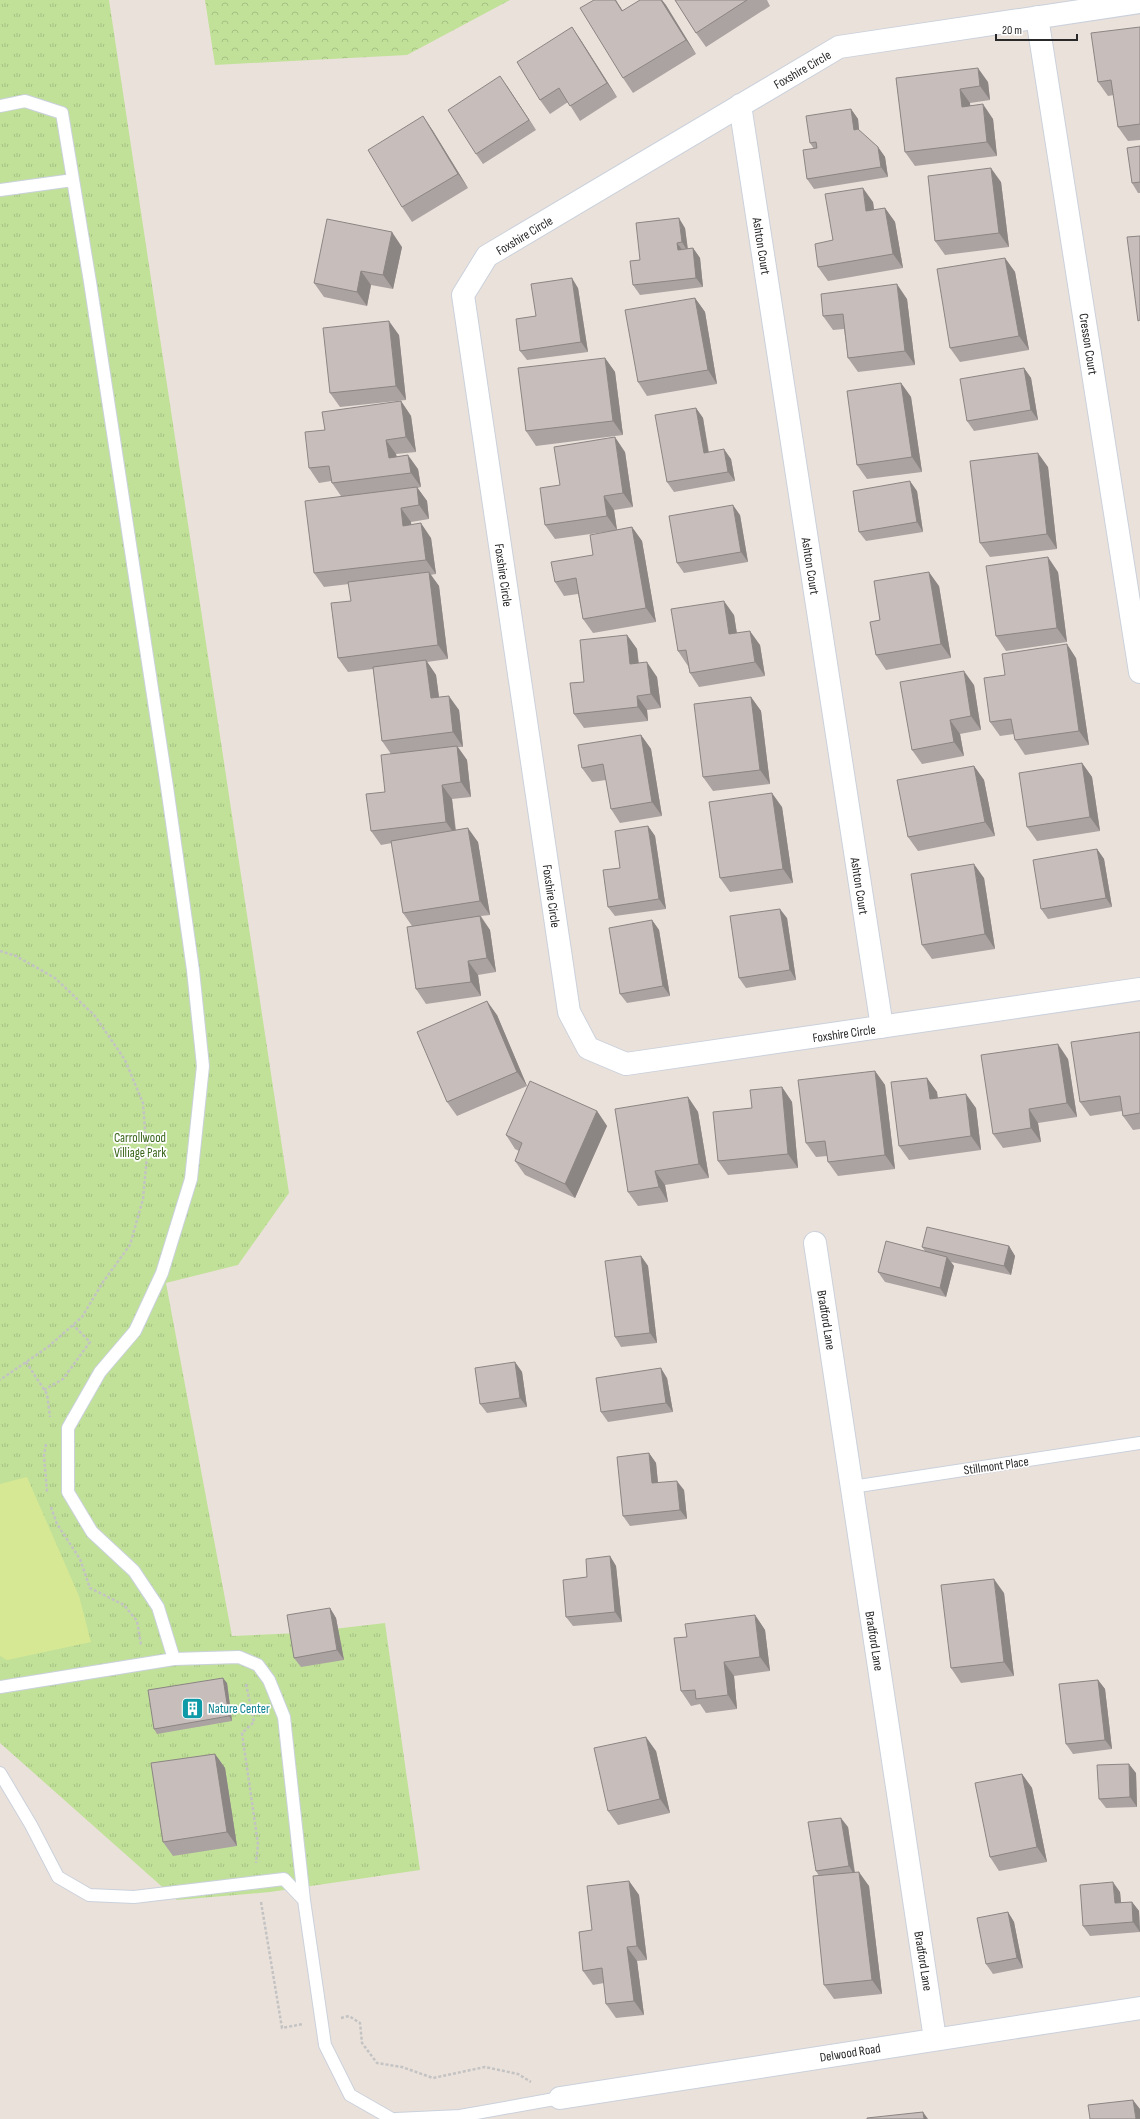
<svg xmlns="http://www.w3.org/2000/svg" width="1140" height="2119" font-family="'Sofia Sans Condensed',sans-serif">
<defs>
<pattern id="forest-crowns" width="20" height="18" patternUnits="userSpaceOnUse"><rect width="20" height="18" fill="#c1e199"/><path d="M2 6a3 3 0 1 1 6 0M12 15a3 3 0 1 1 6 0" fill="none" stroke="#a6c184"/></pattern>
<pattern id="park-tufts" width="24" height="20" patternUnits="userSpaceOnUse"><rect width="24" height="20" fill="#c1e199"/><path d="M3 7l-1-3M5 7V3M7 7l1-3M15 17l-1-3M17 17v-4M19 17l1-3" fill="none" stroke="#a6c184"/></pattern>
</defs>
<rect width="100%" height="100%" fill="#ebe1db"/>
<path fill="url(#forest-crowns)" d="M205 0H510L407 55 215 65Z"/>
<path fill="url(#park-tufts)" d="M0 0H109L289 1193 238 1265 166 1283 232 1636 299 1633 385 1623 420 1870 270 1892 177 1900 0 1743Z"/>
<path fill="#d7e894" d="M27 1477 79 1596 91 1642 7 1660 0 1656V1484Z"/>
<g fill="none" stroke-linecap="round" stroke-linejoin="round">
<defs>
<path id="service" d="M0 106 25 101 62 113 90 282 167 787 193 970 203 1066 191 1179 162 1273 135 1331 100 1372 68 1428V1492L92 1532 134 1571 158 1607 174 1659 0 1687
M0 190 73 180
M852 1487 1140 1443
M174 1659 239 1657 258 1665 269 1680 284 1717 304 1900
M0 1773 31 1825 58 1877 89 1895 134 1897 284 1879 304 1900 325 2045 350 2095 392 2119
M396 2119 460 2116 560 2098"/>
<path id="minor" d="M1140 2 839 47 487 256 463 295 569 1012 588 1048 626 1064 1140 989
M1037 17 1140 672
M740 105 882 1027
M815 1243 935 2039
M560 2098 1140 2008"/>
</defs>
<use href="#service" stroke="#cad1db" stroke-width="14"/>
<use href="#minor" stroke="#cad1db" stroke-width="24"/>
<path stroke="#c3c3c3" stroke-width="2.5" stroke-dasharray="3 2" stroke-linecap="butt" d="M0 951 16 956 55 978 95 1016 125 1060 143 1103 147 1156 143 1199 130 1245 103 1282 82 1317 48 1347 0 1380
M26 1362 47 1394 50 1417
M44 1390 63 1379 90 1342 73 1325
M46 1444 44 1455 47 1492
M51 1507 57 1524 80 1559 90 1588 124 1605 137 1621 141 1645
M246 1684 254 1722 242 1733 258 1844 256 1863
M261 1902 282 2028 303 2024
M341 2018 349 2016 360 2023 362 2043 377 2063 402 2067 433 2078 485 2067 518 2074 531 2082"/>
<use href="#service" stroke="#fff" stroke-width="12"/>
<use href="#minor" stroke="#fff" stroke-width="22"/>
</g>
<path fill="#aba3a1" d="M640 0H662L696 54 633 93 623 78 619 5 623 11Z
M675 0H767L770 6 706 47 696 33Z
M572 27 582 42 617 97 580 121 568 102 550 114 540 100Z
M1140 27V140L1128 141 1118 127 1114 95 1108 96 1098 82Z
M896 78 988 82 990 100 970 103V106L993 119 997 156 915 166 905 152Z
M507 86 536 130 483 164 476 154Z
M851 109 858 119 859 131 878 147 885 157 888 177 814 189 807 179 814 149 810 143Z
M423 116 433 131 468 188 412 222 402 207Z
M1140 146V193H1138L1132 183Z
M1001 182 1009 247 945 255 935 241Z
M873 202 874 210 885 208 895 222 903 268 828 281 818 267 833 240Z
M685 228 688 249 693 248 700 258 703 287 640 295 633 285 640 260Z
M402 247 393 289 371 285 367 306 324 297 314 283Z
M1005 258 1015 272 1029 350 960 362 950 348Z
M578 288 588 352 527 360 520 351Z
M695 298 705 312 717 384 647 396 638 382Z
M907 299 915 365 858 372 848 358 844 329 833 330 823 316Z
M399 335 406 400 340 407 330 393Z
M605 358 615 372 623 435 536 446 526 431Z
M1024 368 1031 378 1038 420 974 431 967 421Z
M901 383 911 397 922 472 867 479 857 465Z
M401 401 411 416 416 452 396 454 397 457 418 469 421 487 417 488 427 501 429 519 411 522V525L431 538 436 574 430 575 439 586 448 659 427 662 436 675 439 697 459 710 463 747H458L467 760 471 797 452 799 456 830 478 842 490 915 481 916 490 930 496 972 478 975 481 996 426 1004 416 989 412 926 403 913 392 843 381 845 371 831 385 792 391 754 382 741 373 669 348 672 338 658 351 601 349 584 324 587 314 573 341 496 332 483 331 481 319 483 309 468 325 430Z
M696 408 703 418 709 452 731 459 735 481 674 492 667 482Z
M625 452 633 507 614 510 617 530 632 527 642 541 656 622 593 633 583 619 578 594 564 596 555 582 593 555 612 531 555 539 545 525 560 485Z
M1048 467 1057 549 990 557 980 543Z
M917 491 923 532 866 541 859 532Z
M740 515 748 562 684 573 677 563Z
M1058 572 1067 642 1006 651 996 636Z
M939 586 951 658 886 670 876 655 880 620Z
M734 615 737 633 760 645 765 676 699 687 690 673 688 666 678 651Z
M627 635 637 649 639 663 657 677 661 708 647 710 648 721 584 728 574 714 584 682Z
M1076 658 1089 745 1025 755 1015 740 1014 734 1000 736 990 722 1005 675Z
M974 685 981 730 960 734 964 756 922 764 912 750Z
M751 697 761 711 770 784 713 791 703 777Z
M641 735 651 749 662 816 620 823 611 809 606 780 592 782 582 768Z
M1082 763 1092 777 1100 831 1037 841 1027 827Z
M974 766 984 780 995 836 918 851 908 837Z
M782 807 793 883 730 892 720 878Z
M648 826 655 836 666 909 615 916 608 907 620 868Z
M1097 849 1104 859 1112 907 1048 919 1041 909Z
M984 878 995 949 932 959 922 945Z
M787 918 796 980 746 988 739 978Z
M652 920 659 930 670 996 627 1003 620 994Z
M497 1015 527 1086 457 1116 447 1102Z
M1140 1032V1129L1133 1130 1123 1116 1122 1111 1090 1116 1080 1102Z
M1068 1059 1077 1117 1038 1123 1041 1142 1003 1148 993 1134Z
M875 1071 885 1085 895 1169 838 1176 828 1162 827 1156 816 1157 806 1143Z
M927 1078 937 1092 938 1098 976 1108 981 1150 909 1160 899 1146Z
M782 1087 792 1102 798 1168 728 1175 718 1161Z
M688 1097 698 1112 709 1178 665 1185 668 1202 638 1206 628 1192Z
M597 1111 607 1126 575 1198 525 1175 515 1161 519 1151 515 1149 506 1135Z
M1009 1246 1015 1256 1011 1275 951 1262 954 1266 946 1297 885 1282 878 1272 925 1251 922 1247Z
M641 1256 648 1266 657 1343 621 1347 615 1337Z
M515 1362 522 1372 527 1407 487 1413 480 1404Z
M667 1378 673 1412 608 1422 601 1412Z
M649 1453 656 1463 658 1483 684 1490 687 1519 630 1526 623 1516Z
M610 1556 616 1566 622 1622 573 1626 566 1617 587 1577Z
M1004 1593 1014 1676 961 1683 951 1668Z
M330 1608 336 1618 344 1660 301 1667 294 1658Z
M755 1615 765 1630 770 1671 734 1676 737 1709 706 1713 700 1704 691 1706 681 1691 687 1637Z
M1098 1680 1105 1689 1112 1749 1073 1754 1066 1744Z
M227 1683 232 1721 157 1734 154 1729Z
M656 1751 670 1813 618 1825 608 1811Z
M215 1754 225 1768 237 1846 173 1856 163 1842Z
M1136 1773 1137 1807 1106 1808 1099 1799Z
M1022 1774 1032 1788 1047 1862 999 1871 990 1857Z
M848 1827 855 1872 869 1886 882 1994 834 1999 824 1985 819 1876 816 1871Z
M629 1881 639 1895 647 1960 637 1961 644 2015 616 2018 606 2004 604 1983 593 1985 583 1971 592 1930Z
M1120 1892 1121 1903 1132 1902 1139 1911 1140 1932 1090 1936 1083 1926Z
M1008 1912 1014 1922 1023 1968 993 1974 986 1964Z"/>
<path fill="#8b8583" d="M615 0H616L619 5 632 26 622 11Z
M661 0H662L666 5 696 54 686 40Z
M572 27 582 42 617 97 607 83Z
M978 68 988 82 990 100 980 86Z
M500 76 507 86 536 130 529 120Z
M960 89 970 103 972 121 962 107Z
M983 104 993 119 997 156 987 142Z
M851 109 858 119 860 140 854 130Z
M423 116 433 131 468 188 458 174Z
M878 147 885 157 888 177 881 167Z
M991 168 1001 182 1009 247 999 233Z
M863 188 873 202 876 225 866 211Z
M885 208 895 222 903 268 893 254Z
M679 218 685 228 688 252 682 242Z
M392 232 402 247 393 289 383 275Z
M677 243 684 252 678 250Z
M693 248 700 258 703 287 696 278Z
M1005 258 1015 272 1029 350 1019 336Z
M361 271 371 285 367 306 357 292Z
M572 278 578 288 588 352 581 342Z
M897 284 907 299 915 365 905 351Z
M695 298 705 312 717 384 708 370Z
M389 321 399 335 406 400 396 386Z
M605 358 615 372 623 435 613 421Z
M1024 368 1031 378 1038 420 1031 410Z
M901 383 911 397 922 472 912 457Z
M401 401 411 416 416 452 406 437Z
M696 408 703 418 710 463 704 453Z
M615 437 625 452 633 507 623 493Z
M386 440 396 454 399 472 389 458Z
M724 449 731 459 735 481 728 472Z
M1038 453 1048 467 1057 549 1047 534Z
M408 455 418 469 421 487 411 473Z
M910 481 917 491 923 532 917 522Z
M417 487 427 501 429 519 419 505Z
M604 496 614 510 617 530 607 516Z
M733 505 740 515 748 562 741 552Z
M401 508 411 522 413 540 403 526Z
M421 523 431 538 436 574 426 560Z
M632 527 642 541 656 622 646 608Z
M1048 557 1058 572 1067 642 1057 628Z
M429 572 439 586 448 659 438 645Z
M929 572 939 586 951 658 941 644Z
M724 601 734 615 739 648 729 634Z
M750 631 760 645 765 676 755 662Z
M627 635 637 649 640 679 630 664Z
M1067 644 1076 658 1089 745 1079 731Z
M426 660 436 675 441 712 431 698Z
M647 662 657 677 661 708 651 694Z
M964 671 974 685 981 730 971 716Z
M449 696 459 710 463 747 453 732Z
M637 696 647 710 648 721 638 707Z
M751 697 761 711 770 784 760 770Z
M950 720 960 734 964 756 954 742Z
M641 735 651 749 662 816 652 802Z
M457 746 467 760 471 797 461 782Z
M1082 763 1092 777 1100 831 1090 817Z
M974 766 984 780 995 836 985 822Z
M442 785 452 799 456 836 446 822Z
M772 793 782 807 793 883 783 869Z
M648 826 655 836 666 909 659 899Z
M468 828 478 842 490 915 480 901Z
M1097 849 1104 859 1112 907 1106 898Z
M974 864 984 878 995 949 985 934Z
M780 909 787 918 796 980 790 970Z
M480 916 490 930 496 972 487 958Z
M652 920 659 930 670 996 663 986Z
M468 961 478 975 481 996 471 982Z
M487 1001 497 1015 527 1086 517 1072Z
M1058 1044 1068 1059 1077 1117 1067 1103Z
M875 1071 885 1085 895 1169 885 1155Z
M927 1078 937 1092 939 1113 930 1099Z
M782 1087 792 1102 798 1168 788 1154Z
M966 1094 976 1108 981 1150 971 1136Z
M688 1097 698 1112 709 1178 699 1164Z
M1029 1109 1038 1123 1041 1142 1031 1128Z
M597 1111 607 1126 575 1198 565 1184Z
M655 1171 665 1185 668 1202 659 1187Z
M1009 1246 1015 1256 1011 1275 1004 1266Z
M641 1256 648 1266 657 1343 650 1333Z
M947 1257 954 1266 946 1297 940 1288Z
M515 1362 522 1372 527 1407 520 1398Z
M661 1368 667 1378 673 1412 666 1403Z
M649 1453 656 1463 659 1493 652 1483Z
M677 1481 684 1490 687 1519 680 1510Z
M610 1556 616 1566 622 1622 615 1612Z
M994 1579 1004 1593 1014 1676 1004 1662Z
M330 1608 336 1618 344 1660 337 1650Z
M755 1615 765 1630 770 1671 760 1657Z
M724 1662 734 1676 737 1709 728 1695Z
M223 1678 227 1683 232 1721 229 1716Z
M1098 1680 1105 1689 1112 1749 1105 1740Z
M646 1737 656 1751 670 1813 660 1799Z
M215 1754 225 1768 237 1846 227 1832Z
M1129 1764 1136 1773 1137 1807 1130 1797Z
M1022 1774 1032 1788 1047 1862 1037 1847Z
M841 1818 848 1827 855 1876 849 1866Z
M859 1872 869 1886 882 1994 872 1980Z
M629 1881 639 1895 647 1960 637 1946Z
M1113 1882 1120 1892 1122 1913 1115 1903Z
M1132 1902 1139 1911 1140 1932 1133 1922Z
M1008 1912 1014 1922 1023 1968 1017 1958Z
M627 1947 637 1961 644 2015 634 2001Z
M1133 2100 1140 2109V2119H1136Z
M923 2112 928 2119H924Z"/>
<path fill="#c7bebb" stroke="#8b8583" d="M594 0H615L622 11 640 0H661L686 40 623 78 580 8Z
M675 0H747L696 33Z
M572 27 607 83 570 106 559 88 540 100 517 62Z
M1140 27V124L1118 127 1111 80 1098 82 1091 33Z
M978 68 980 86 960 89 962 107 983 104 987 142 905 152 896 78Z
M500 76 529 120 476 154 448 110Z
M851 109 854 130 858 129 878 147 881 167 807 179 803 150 817 148 816 142 810 143 806 116Z
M423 116 458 174 402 207 368 150Z
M1140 146V182L1132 183 1127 148Z
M991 168 999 233 935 241 928 176Z
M863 188 866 211 885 208 893 254 818 267 815 244 833 240 825 194Z
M679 218 682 242 677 243 678 250 693 248 696 278 633 285 630 261 640 260 636 223Z
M327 219 392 232 383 275 361 271 357 292 314 283Z
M1140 236V320L1138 321 1127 237Z
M1005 258 1019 336 950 348 937 269Z
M572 278 581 342 520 351 516 319 536 316 531 284Z
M897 284 905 351 848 358 843 314 823 316 821 294Z
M695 298 708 370 638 382 625 310Z
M389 321 396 386 330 393 323 328Z
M605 358 613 421 526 431 518 368Z
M1024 368 1031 410 967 421 960 379Z
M901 383 912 457 857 465 847 391Z
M401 401 406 437 386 440 389 458 408 455 411 473 332 483 329 466 309 468 305 432 325 430 322 412Z
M696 408 704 453 724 449 728 472 667 482 655 415Z
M615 437 623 493 604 496 607 516 545 525 540 488 560 485 554 447Z
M1038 453 1047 534 980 543 970 461Z
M910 481 917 522 859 532 853 491Z
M417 487 419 505 401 508 403 526 421 523 426 560 314 573 305 501Z
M733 505 741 552 677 563 669 516Z
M632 527 646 608 583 619 576 578 555 582 551 562 593 555 590 535Z
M1048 557 1057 628 996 636 986 566Z
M429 572 438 645 338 658 331 603 351 601 348 582Z
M929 572 941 644 876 655 870 622 880 620 874 581Z
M724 601 729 634 750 631 755 662 690 673 686 650 678 651 671 609Z
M627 635 630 664 647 662 651 694 637 696 638 707 574 714 570 683 584 682 580 640Z
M1067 644 1079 731 1015 740 1011 719 990 722 984 678 1005 675 1002 654Z
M426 660 431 698 449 696 453 732 382 741 373 667Z
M964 671 971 716 950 720 954 742 912 750 900 682Z
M751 697 760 770 703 777 694 704Z
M641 735 652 802 611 809 603 764 582 768 578 745Z
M457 746 461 782 442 785 446 822 371 831 366 794 385 792 381 755Z
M1082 763 1090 817 1027 827 1019 773Z
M974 766 985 822 908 837 897 780Z
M772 793 783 869 720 878 709 802Z
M648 826 659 899 608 907 603 870 620 868 615 831Z
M468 828 480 901 403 913 391 841Z
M1097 849 1106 898 1041 909 1033 860Z
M974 864 985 934 922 945 911 874Z
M780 909 790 970 739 978 730 916Z
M480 916 487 958 468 961 471 982 416 989 407 927Z
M652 920 663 986 620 994 609 928Z
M487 1001 517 1072 447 1102 417 1032Z
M1140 1032V1113L1123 1116 1120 1096 1080 1102 1071 1042Z
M1058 1044 1067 1103 1029 1109 1031 1128 993 1134 981 1055Z
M875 1071 885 1155 828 1162 825 1141 806 1143 798 1080Z
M927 1078 930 1099 966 1094 971 1136 899 1146 891 1082Z
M530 1081 597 1111 565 1184 515 1161 522 1143 506 1135Z
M782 1087 788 1154 718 1161 713 1112 752 1108 750 1090Z
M688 1097 699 1164 655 1171 659 1187 628 1192 615 1109Z
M927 1227 1009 1246 1004 1266 922 1247Z
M886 1241 947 1257 940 1288 878 1272Z
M641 1256 650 1333 615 1337 605 1261Z
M515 1362 520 1398 480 1404 475 1368Z
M661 1368 666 1403 601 1412 596 1378Z
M649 1453 652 1483 677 1481 680 1510 623 1516 617 1457Z
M610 1556 615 1612 566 1617 563 1580 587 1577 586 1559Z
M994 1579 1004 1662 951 1668 941 1585Z
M330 1608 337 1650 294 1658 287 1615Z
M755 1615 760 1657 724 1662 728 1695 696 1699 695 1690 681 1691 674 1638 687 1637 685 1624Z
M223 1678 229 1716 154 1729 148 1690Z
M1098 1680 1105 1740 1066 1744 1059 1684Z
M646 1737 660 1799 608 1811 594 1748Z
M215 1754 227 1832 163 1842 151 1763Z
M1129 1764 1130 1797 1099 1799 1097 1765Z
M1022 1774 1037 1847 990 1857 975 1783Z
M841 1818 849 1866 816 1871 808 1822Z
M859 1872 872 1980 824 1985 813 1876Z
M629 1881 637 1946 627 1947 634 2001 606 2004 602 1968 583 1971 579 1932 592 1930 587 1886Z
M1113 1882 1115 1903 1132 1902 1133 1922 1083 1926 1080 1885Z
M1008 1912 1017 1958 986 1964 977 1918Z
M1133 2100 1136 2119H1090L1088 2105Z
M923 2112 924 2119H867V2118Z"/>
<defs>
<symbol id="building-square" viewBox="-11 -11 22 22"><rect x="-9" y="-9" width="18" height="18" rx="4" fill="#0f9aa8" stroke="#fff"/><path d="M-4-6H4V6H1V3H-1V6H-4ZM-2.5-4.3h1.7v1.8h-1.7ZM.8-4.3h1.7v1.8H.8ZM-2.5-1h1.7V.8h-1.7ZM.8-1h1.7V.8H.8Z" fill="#fff"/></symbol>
</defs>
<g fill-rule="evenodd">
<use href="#building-square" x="180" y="1696" width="25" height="25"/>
</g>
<g text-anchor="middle" stroke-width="3.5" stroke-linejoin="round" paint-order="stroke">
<g font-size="13" fill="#292929" stroke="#fff">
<text transform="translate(802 69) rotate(-30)" y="5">Foxshire Circle</text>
<text transform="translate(524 235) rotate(-31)" y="5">Foxshire Circle</text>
<text transform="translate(762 246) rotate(81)" y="5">Ashton Court</text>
<text transform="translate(1089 344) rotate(81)" y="5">Cresson Court</text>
<text transform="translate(811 566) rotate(81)" y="5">Ashton Court</text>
<text transform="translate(504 575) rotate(82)" y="5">Foxshire Circle</text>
<text transform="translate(860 886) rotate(81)" y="5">Ashton Court</text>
<text transform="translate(552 896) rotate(82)" y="5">Foxshire Circle</text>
<text transform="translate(844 1033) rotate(-8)" y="5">Foxshire Circle</text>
<text transform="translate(827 1320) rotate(81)" y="5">Bradford Lane</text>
<text transform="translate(996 1465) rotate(-8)" y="5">Stillmont Place</text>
<text transform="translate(875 1641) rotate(81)" y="5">Bradford Lane</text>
<text transform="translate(924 1961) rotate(81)" y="5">Bradford Lane</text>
<text transform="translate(850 2052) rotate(-9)" y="5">Delwood Road</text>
</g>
<g font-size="13" fill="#3a651b" stroke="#fff">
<text x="140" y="1142">Carrollwood<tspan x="140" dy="15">Villiage Park</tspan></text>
</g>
<g font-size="13" fill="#0d838f" stroke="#fff" text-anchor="start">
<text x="208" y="1713">Nature Center</text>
</g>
</g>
<path d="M996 34v6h81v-6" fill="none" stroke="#292929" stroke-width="2"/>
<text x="1002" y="34" font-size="12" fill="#292929" stroke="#ffffff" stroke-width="3" paint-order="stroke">20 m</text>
</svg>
